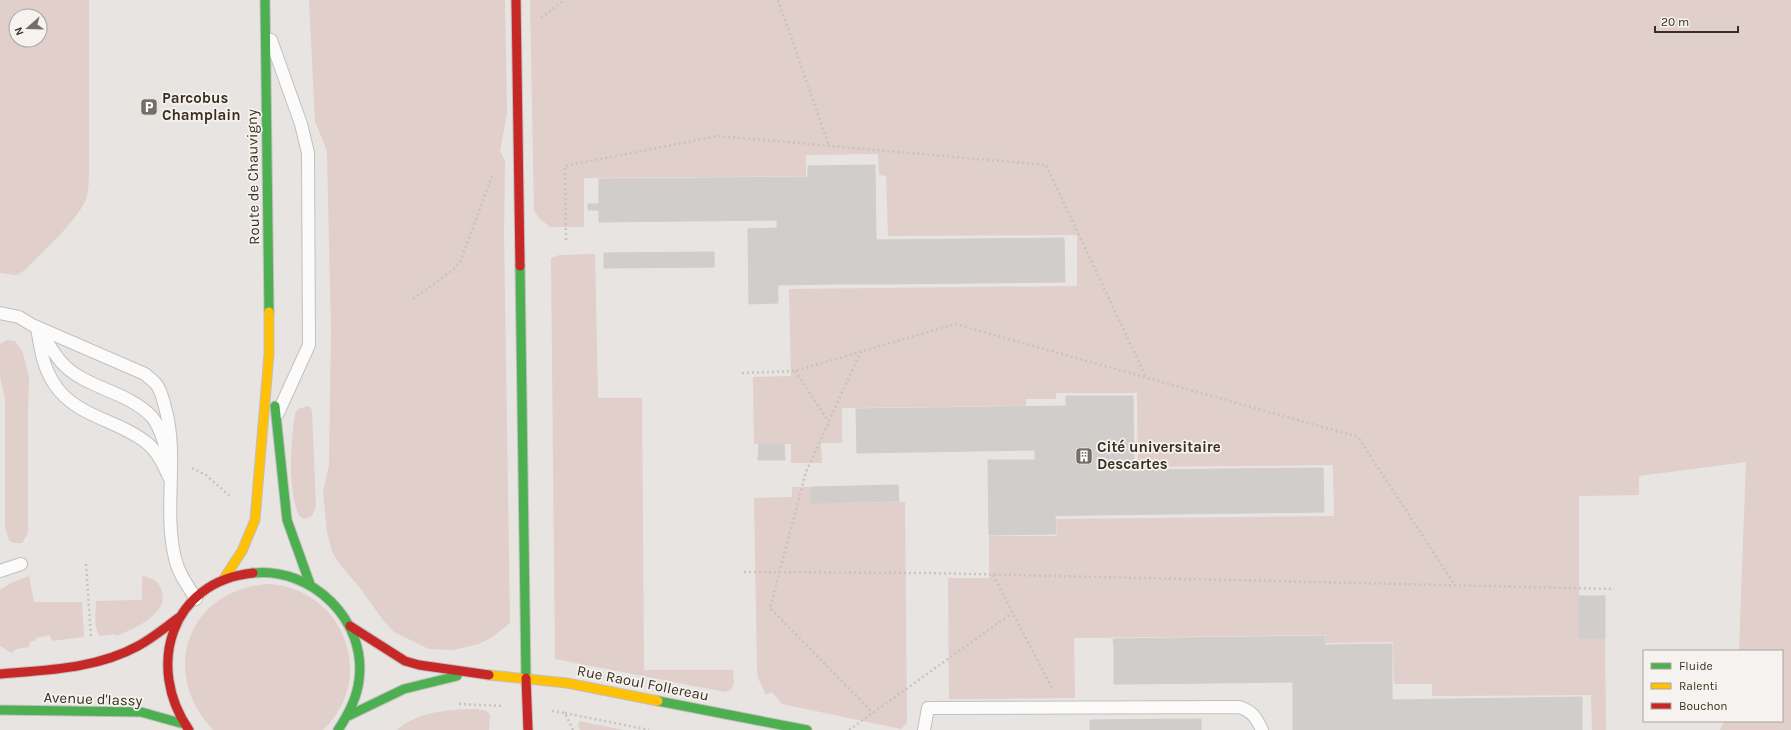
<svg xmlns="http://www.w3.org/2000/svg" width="1791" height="730" font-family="Karla,sans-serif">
<rect width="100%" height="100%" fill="#e7e4e2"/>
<path fill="#e0cfcb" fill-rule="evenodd" d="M0 0H89V168C89 177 89 188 87 196 81 218 41 253 25 270L17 275 0 273ZM16 16H40V40H16Z
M309 0H505L507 113 500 151 505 161 504 234 510 623 494 636 479 644 453 650 429 649 394 632 383 620 360 588 338 562 332 551 327 532 323 492 329 465 331 330 327 151 315 121Z
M530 0H1791V730H1720L1724 721H1782V651H1739L1746 462 1639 476V495L1579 496V638H1605L1606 730H1592L1591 695 1432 696V684H1394L1393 642 1326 643V635L1074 638 1075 698 949 699 948 578H989V536H1057L1056 519 1334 516 1333 465 1138 467 1137 393H1056V399H1026V406L842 408V443H821L822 463H791V444H754L753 377 791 376 789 289 1077 286V235L888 236 886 176 879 175 878 154 806 155V176L584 178V227H550L540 219 534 211Z
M595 254 598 398H642L644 670H733L734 684 731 690 725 692 555 659 551 258 560 255Z
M7 340 15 341 23 353 29 378 28 412V533L22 543H13L9 540 5 528V399L0 376V344Z
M308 406 311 408 312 413 316 506 312 516 304 519 299 516C287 488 291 444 295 414L298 409Z
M792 487H811V503L905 502 907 723 901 729 782 704 772 692 766 695 758 678 757 669 754 498 792 497Z
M29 576 34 602H82L84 637 52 641 50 635 36 638V640L30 642 29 647 16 649 12 653 0 646V590L11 583Z
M142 576C152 578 160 581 162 592 168 615 133 629 116 636L115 634 100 636C93 628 96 611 96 601L142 600Z
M269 584C344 589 378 678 323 730H213C158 672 188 589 269 584Z
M467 709C475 709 484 708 490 714L489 730H397C418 712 441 711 467 709Z
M579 721 623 730H580L578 727Z"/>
<path fill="#d0cdca" stroke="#d0cdca" d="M875 165 876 240 1064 238 1065 282 876 284V278H835V284L778 285 777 220 599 222V210H588V204H599V179L808 177V166Z
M777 228 778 303 749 304 748 229Z
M714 252V267L604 268V253Z
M835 278H876V284H835Z
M1066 396H1133L1134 470 1323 468 1324 512 1018 516 1017 460H1035V450L857 453 856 409 1066 406Z
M759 444H784L785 460H758Z
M988 460H1017L1018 516H1055L1056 534 989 535Z
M898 485 899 501 811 503V487Z
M1579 596H1605V638H1579Z
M1325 636V645L1392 644V700L1582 697V730H1293V682L1125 684V677H1114V646L1177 645V638Z
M1177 638V645L1114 646 1113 639Z
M1114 677H1125V684H1114Z
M1201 719V730H1090V720Z"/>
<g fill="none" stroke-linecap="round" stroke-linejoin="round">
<defs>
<path id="lane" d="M271 40 301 124 308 153 309 345 278 413
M0 313 19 317 32 325 145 374C148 377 153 380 156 384 161 390 163 399 165 407 179 457 163 509 175 558 178 573 188 586 196 599
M37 327C40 347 43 368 55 385 76 417 119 420 147 443 158 452 164 466 170 479
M40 331C48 343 55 357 65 366 89 389 129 392 152 417 160 426 163 440 167 451
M0 571 21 564
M924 730 928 708 1239 707C1252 711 1256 717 1262 730"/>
<path id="fast" d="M265 0 269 312
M520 266 526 678
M275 406 287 520 310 584
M253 573C312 567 367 620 359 680 357 699 348 715 338 730
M658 701 807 730
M0 710 141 712 184 724
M348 716 404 689 457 676"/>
<path id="slow" d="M223 580 242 551 255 520 269 354V312
M489 675 567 683 658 701"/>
<path id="jam" d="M516 0 520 266
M350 626 405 661 419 665 489 675
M0 674C46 670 96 669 138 646 153 638 167 626 181 616
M526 678 528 730
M189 730C145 667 171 581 253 573"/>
</defs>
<use href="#lane" stroke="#c3c0bd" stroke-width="14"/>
<use href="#fast" stroke="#c3bfbc" stroke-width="11"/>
<use href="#slow" stroke="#c3bfbc" stroke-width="11"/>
<use href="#jam" stroke="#c3bfbc" stroke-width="11"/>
<path stroke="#c8c3bf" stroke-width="2.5" stroke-dasharray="2 3" stroke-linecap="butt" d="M778 0 829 146
M541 18 564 0
M566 240 565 166 718 136 1046 165 1146 377
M413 299 453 270 460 262 492 176
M861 351 806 472 770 608 873 713
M795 371 829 422
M742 373 795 371 955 324 1358 437 1454 584
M192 468 206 475 231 497
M86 564 91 637
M744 572 927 573 1614 589
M993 575 1052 688
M459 704 504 706
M552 711 565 713 573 730
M565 713 649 730
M849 730 1012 613"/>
<use href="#lane" stroke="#fbfbfb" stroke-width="12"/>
<use href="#fast" stroke="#4caf50" stroke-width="9"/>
<use href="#slow" stroke="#ffc107" stroke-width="9"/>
<use href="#jam" stroke="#c62828" stroke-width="9"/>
</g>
<defs>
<symbol id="parking-square" viewBox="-11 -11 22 22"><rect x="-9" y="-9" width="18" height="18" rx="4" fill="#766e64" stroke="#f6f2ef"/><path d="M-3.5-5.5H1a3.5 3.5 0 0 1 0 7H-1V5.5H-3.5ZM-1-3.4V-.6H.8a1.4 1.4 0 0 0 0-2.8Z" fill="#fff"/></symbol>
<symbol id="building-square" viewBox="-11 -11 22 22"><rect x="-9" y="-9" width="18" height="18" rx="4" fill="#766e64" stroke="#f6f2ef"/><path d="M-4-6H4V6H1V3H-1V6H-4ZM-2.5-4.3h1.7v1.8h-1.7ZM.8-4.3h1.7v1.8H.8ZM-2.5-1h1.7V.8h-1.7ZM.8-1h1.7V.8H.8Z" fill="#fff"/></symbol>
</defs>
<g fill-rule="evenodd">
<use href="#parking-square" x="139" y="97" width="20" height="20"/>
<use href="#building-square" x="1074" y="446" width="20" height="20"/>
</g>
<g text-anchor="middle" stroke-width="3.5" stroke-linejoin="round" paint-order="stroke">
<g font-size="15" font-weight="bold" fill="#392f20" stroke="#f6f2ef" text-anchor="start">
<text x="162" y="103">Parcobus<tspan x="162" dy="17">Champlain</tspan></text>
<text x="1097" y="452">Cité universitaire<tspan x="1097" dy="17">Descartes</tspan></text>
</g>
<g font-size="15" fill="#392f20" stroke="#f6f2ef">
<text transform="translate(253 177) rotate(-91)" y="5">Route de Chauvigny</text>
<text transform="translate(643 683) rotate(11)" y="5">Rue Raoul Follereau</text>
<text transform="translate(93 699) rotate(2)" y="5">Avenue d'Iassy</text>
</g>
</g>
<rect x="1643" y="650" width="140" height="72" fill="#f6f2ef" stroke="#aaa49c"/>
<rect x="1651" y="663" width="20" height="6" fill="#4caf50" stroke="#aaa49c"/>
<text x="1679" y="670" font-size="12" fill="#392f20">Fluide</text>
<rect x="1651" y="683" width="20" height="6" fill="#ffc107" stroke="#aaa49c"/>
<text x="1679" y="690" font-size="12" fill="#392f20">Ralenti</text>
<rect x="1651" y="703" width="20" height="6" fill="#c62828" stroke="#aaa49c"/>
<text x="1679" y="710" font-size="12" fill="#392f20">Bouchon</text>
<g transform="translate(28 28) rotate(250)"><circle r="19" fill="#f6f2ef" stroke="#aaa49c"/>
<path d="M0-3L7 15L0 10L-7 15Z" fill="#766e64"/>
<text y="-6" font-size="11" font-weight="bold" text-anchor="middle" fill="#392f20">N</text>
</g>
<path d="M1655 26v6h83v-6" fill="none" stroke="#392f20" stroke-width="2"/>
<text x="1661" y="26" font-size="12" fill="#392f20" stroke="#f6f2ef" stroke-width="3" paint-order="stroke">20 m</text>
</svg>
